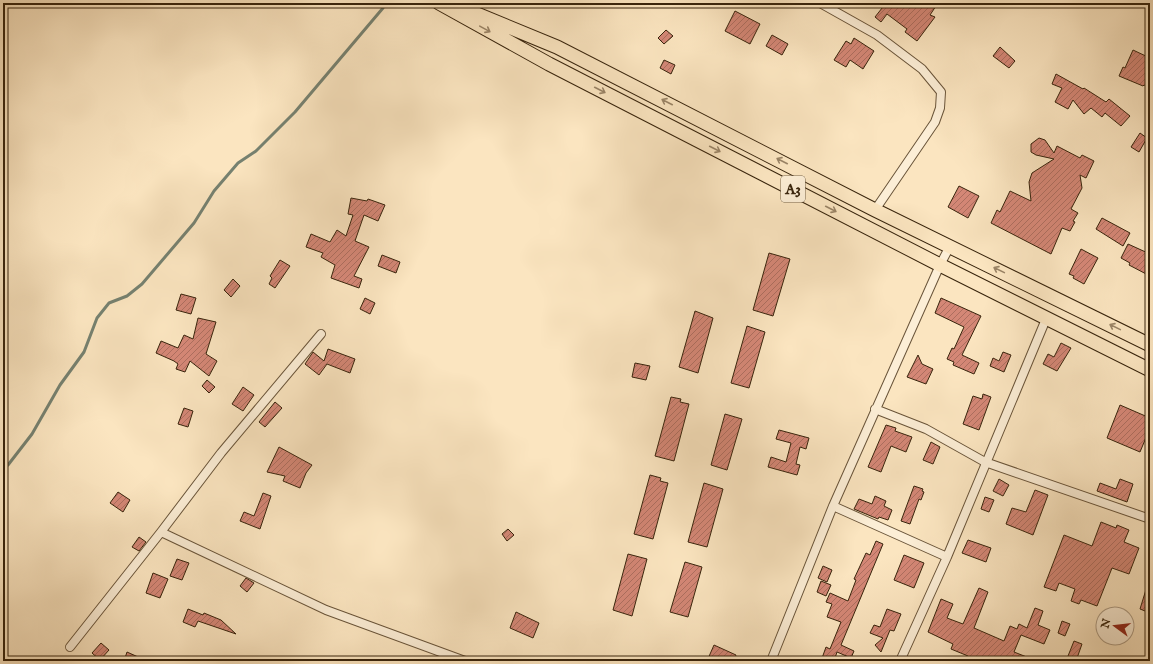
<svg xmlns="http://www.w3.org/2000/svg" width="1153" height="664" font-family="'IM FELL English',serif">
<defs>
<pattern id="building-hatch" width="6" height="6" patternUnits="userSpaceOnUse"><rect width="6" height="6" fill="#d48776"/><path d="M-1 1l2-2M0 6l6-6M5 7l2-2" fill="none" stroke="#ad6e5f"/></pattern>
</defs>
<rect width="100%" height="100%" fill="#fbe5c0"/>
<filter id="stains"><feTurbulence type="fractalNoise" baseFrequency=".005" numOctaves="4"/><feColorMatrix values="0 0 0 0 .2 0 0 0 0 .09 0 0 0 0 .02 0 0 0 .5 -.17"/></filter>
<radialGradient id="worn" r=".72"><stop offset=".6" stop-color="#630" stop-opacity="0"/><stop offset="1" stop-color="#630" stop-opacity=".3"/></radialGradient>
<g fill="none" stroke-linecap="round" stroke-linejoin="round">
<path stroke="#768170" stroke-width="3" d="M3 464 8 465 32 434 60 385 84 352 97 318 109 303 127 296 142 284 194 223 214 191 238 163 256 151 295 112 383 8 385 3"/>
</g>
<path fill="url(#building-hatch)" stroke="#38240c" d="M886 3H938L930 15 935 17 917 41 905 32 907 29 887 14 881 22 875 17Z
M735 11 760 24 750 44 725 31Z
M666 30 673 36 664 44 658 38Z
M772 35 788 44 782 55 766 46Z
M854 38 874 51 863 69 850 60 846 67 834 60 846 41 851 44Z
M1000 47 1015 61 1009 68 993 56Z
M1133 50 1150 58V87L1144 85 1143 86 1119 76 1123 67 1125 68Z
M664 60 675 65 671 74 660 68Z
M1056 74 1083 89 1084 88 1106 102 1109 99 1130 116 1121 126 1105 113 1102 117 1091 108 1084 114 1073 100 1068 109 1055 102 1062 88 1052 84Z
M1140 133 1147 138 1139 152 1131 147Z
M1039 138 1045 140 1054 153 1057 146 1080 158 1082 155 1094 161 1086 178 1080 175 1082 188 1071 209 1078 213 1073 221 1075 222 1070 231 1062 228 1051 254 991 223 997 210 1000 212 1010 191 1031 201 1029 182 1032 173 1054 159 1036 155 1031 152V144Z
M959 186 979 196 968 218 948 207Z
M351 198 367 201 368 199 385 205 378 221 364 215 355 241 369 247 354 276 362 279 359 288 331 278 335 265 321 257 323 253 306 247 311 234 330 242 337 230 346 236 353 215 348 214Z
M1102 218 1130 233 1123 246 1096 229Z
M1128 244 1150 254V276L1129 265 1130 263 1121 258Z
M1081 249 1098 258 1084 284 1073 278 1074 276 1069 274Z
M769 253 790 259 773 316 753 310Z
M382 255 400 262 396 273 378 266Z
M280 260 290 266 275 288 269 284 272 278 270 276Z
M233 279 240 286 231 297 224 290Z
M181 294 196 298 191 314 176 310Z
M365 298 375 303 370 314 360 309Z
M941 298 981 316 962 355 979 363 974 374 953 365 954 362 947 359 952 348 954 349 964 327 935 313Z
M695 311 713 318 698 373 679 367Z
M198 318 216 322 206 354 217 361 209 376 190 361 185 372 176 369 178 364 174 361 156 353 161 341 178 348 184 335 193 339Z
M747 326 765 332 749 388 731 383Z
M1061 343 1071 348 1057 371 1043 364 1048 354 1054 357Z
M328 349 355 359 350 373 327 364 319 375 305 364 313 352 324 361Z
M1003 352 1011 355 1004 372 990 366 993 358 999 361Z
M918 355 922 364 933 369 926 384 907 377Z
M635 363 650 366 646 380 632 377Z
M207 380 215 387 209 393 202 386Z
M243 387 254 395 243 411 232 404Z
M983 394 991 397 979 430 963 424 973 396 982 399Z
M671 397 681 399 680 402 689 404 674 461 655 456Z
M275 402 282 408 265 427 259 422Z
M1120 405 1150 418V428L1140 452 1107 438Z
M184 408 193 411 188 427 178 424Z
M725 414 742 419 727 470 711 465Z
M886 425 896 428 895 431 912 437 906 452 891 446 881 472 868 467Z
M779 430 809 438 806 449 800 447 796 464 800 465 797 475 768 467 771 457 786 462 791 443 776 439Z
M931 442 940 447 933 464 923 460Z
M279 447 312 465 306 473 300 488 283 481 285 476 267 472Z
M650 475 661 478 660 481 668 483 653 539 634 534Z
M999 479 1009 485 1003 496 993 491Z
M1120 479 1133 484 1127 502 1097 491 1100 483 1116 489Z
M704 483 723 489 707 547 688 542Z
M914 486 923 489 922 491 924 492 921 500 919 499 910 524 901 521Z
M1035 490 1048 495 1033 535 1006 524 1012 508 1026 512Z
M118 492 130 500 123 512 110 503Z
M263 493 271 496 260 529 240 521 244 512 254 516Z
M875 496 886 501 884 506 892 510 888 520 879 517 878 519 854 509 859 499 872 504Z
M985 497 994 500 989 512 981 509Z
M1101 522 1116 528 1117 525 1129 530 1124 542 1139 548 1129 574 1112 568 1097 606 1081 600 1079 604 1071 601 1075 589 1059 583 1056 591 1044 587 1064 535 1092 546Z
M508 529 514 535 507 541 502 534Z
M139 537 146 542 139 551 132 547Z
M968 540 991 548 986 562 962 553Z
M876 541 883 544 841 645 854 651 851 658 837 652 834 661H821L826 647 830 649 841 622 827 617 832 604 826 602 830 593 848 601 856 580 854 579 866 553 870 555Z
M628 554 647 559 632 616 613 610Z
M904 555 924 563 914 588 894 580Z
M177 559 189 563 182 580 170 576Z
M685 562 702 567 688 617 670 612Z
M823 566 832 570 827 582 818 578Z
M153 573 168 579 160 598 146 593Z
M246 578 254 583 247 592 240 586Z
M821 581 831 585 826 596 817 592Z
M1148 583 1150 584V613L1140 609Z
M979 588 988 592 974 628 1004 641 1010 626 1017 629 1019 624 1027 628 1035 608 1043 611 1038 625 1050 630 1044 644 1021 635 1014 652 1037 661H975L967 658 968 656 951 649 953 644 928 632 941 599 953 604 947 618 963 624Z
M188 609 203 615 204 613 221 620 236 634 198 621 195 627 183 622Z
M887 609 901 614 894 631 890 630 881 652 875 645 883 638 870 633 874 625 880 627Z
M516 612 539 623 533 638 510 628Z
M1062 621 1070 624 1065 636 1058 633Z
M1074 641 1082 644 1076 661H1066Z
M101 643 109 650 100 660 92 653Z
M714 645 736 655 734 661H707Z
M127 652 147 661H124Z"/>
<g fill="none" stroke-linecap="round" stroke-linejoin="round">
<defs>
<path id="minor" d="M820 3 877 35 922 69 941 92 940 108 935 122 875 210
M875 409 926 429 985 462 1150 519
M833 506 947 557
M161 532 326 610 465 661
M70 647 161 532 221 453 321 334
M771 661 833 506 940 265 950 246
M900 661 947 557 1046 319"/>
<path id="trunk" d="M439 3 549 64 940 265 1150 370
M460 7 557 47 875 210 1150 345"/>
</defs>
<use href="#minor" stroke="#695439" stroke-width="10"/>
<use href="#trunk" stroke="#38240c" stroke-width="15"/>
<use href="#minor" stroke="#fceed6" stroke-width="8"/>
<use href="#trunk" stroke="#fbe5c0" stroke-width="13"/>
</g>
<defs><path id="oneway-shaft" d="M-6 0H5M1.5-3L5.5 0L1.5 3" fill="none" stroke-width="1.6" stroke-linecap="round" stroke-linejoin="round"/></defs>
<g stroke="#9a8466">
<use href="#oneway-shaft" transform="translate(485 29) rotate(29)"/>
<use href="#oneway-shaft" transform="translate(600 90) rotate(27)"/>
<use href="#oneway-shaft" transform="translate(667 102) rotate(-153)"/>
<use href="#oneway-shaft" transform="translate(715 149) rotate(27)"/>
<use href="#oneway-shaft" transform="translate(782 161) rotate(-153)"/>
<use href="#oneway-shaft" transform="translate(831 209) rotate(27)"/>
<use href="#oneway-shaft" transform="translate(999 270) rotate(-154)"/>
<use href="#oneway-shaft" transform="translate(1115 327) rotate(-154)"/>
</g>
<g text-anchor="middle" stroke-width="3" stroke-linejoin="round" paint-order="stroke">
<rect fill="#fceed6" stroke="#736149" stroke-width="1" x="781" y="176" width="24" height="26" rx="3"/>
<g font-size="15" font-weight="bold" fill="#38240c">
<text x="793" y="194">A3</text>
</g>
</g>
<rect width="1153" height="664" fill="none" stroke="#fbe5c0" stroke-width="16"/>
<rect x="4" y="4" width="1145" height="656" fill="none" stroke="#38240c" stroke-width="2"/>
<rect x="8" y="8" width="1137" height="648" fill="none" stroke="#38240c"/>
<g transform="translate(1115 626) rotate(285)"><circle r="19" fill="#fceed6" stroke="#ae9d85"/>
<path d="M0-3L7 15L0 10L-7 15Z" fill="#8f2418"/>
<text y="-6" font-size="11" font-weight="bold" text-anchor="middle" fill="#38240c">N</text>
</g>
<rect width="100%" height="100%" filter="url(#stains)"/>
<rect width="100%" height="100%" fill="url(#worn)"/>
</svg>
